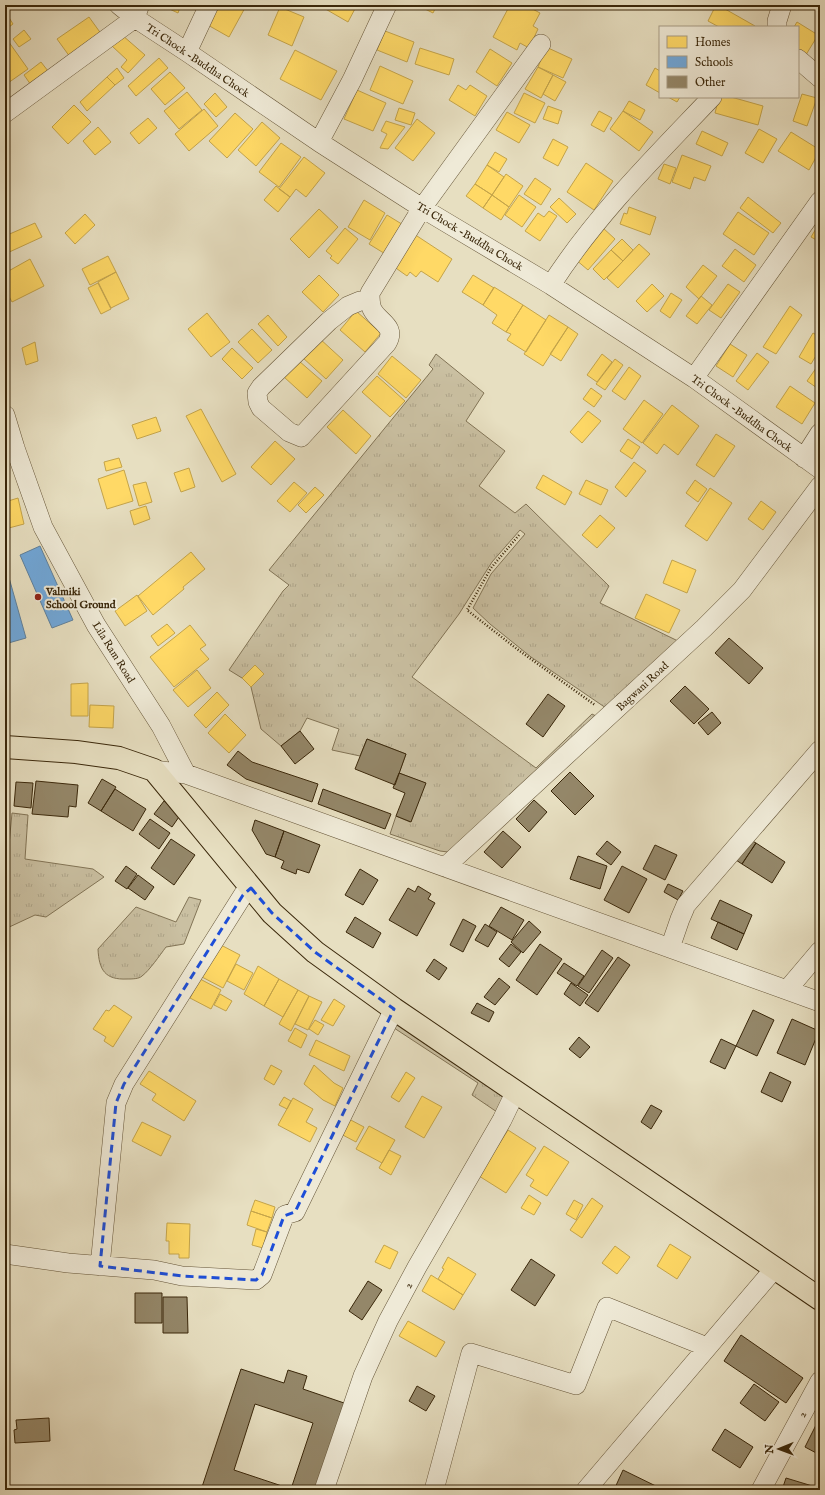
<svg xmlns="http://www.w3.org/2000/svg" width="825" height="1495" font-family="'IM FELL English',serif">
<defs>
<pattern id="grass-tufts" width="24" height="20" patternUnits="userSpaceOnUse"><rect width="24" height="20" fill="#cac0a2"/><path d="M3 7l-1-3M5 7V3M7 7l1-3M15 17l-1-3M17 17v-4M19 17l1-3" fill="none" stroke="#aea58a"/></pattern>
</defs>
<rect width="100%" height="100%" fill="#e7dfc1"/>
<filter id="stains"><feTurbulence type="fractalNoise" baseFrequency=".005" numOctaves="4"/><feColorMatrix values="0 0 0 0 .2 0 0 0 0 .09 0 0 0 0 .02 0 0 0 .5 -.17"/></filter>
<radialGradient id="worn" r=".72"><stop offset=".6" stop-color="#630" stop-opacity="0"/><stop offset="1" stop-color="#630" stop-opacity=".3"/></radialGradient>
<path fill="url(#grass-tufts)" stroke="#827456" d="M436 354 484 393 466 421 505 451 479 486 515 513 526 504 609 586 600 603 680 642 606 708 531 657 490 624 473 608 491 574 525 534 520 530 492 562 459 614 412 677 536 768 592 714 600 718 448 852 440 851 390 834 396 816 410 822 425 783 399 773 406 754 367 739 360 756 332 750 339 729 307 718 300 731 281 746 261 729 251 687 264 674 255 665 242 678 229 670 283 591 289 585 269 570 433 369 429 365Z
M12 813 28 815 25 859 93 869 104 877 46 917 35 915 5 929V866H7Z
M189 897 201 900 184 944 166 947C160 955 149 971 142 976 139 979 132 979 127 979 105 980 99 970 98 949L136 907 176 922Z
M394 1021 502 1094 504 1102 497 1112 472 1095 478 1083 391 1026Z"/>
<path fill="#ffd966" stroke="#c4a44a" d="M161 5H181L178 13Z
M216 5 246 6 229 37 206 24Z
M323 5H357L348 22 322 7Z
M417 5H437L433 13Z
M510 5H525L540 13 533 26 538 29 529 48 520 43 517 50 493 37Z
M716 5H718L755 26 754 27H719L708 21Z
M280 7 304 17 292 46 268 35Z
M8 16 13 24 5 30V18Z
M89 17 102 35 70 57 57 39Z
M797 22 818 35 804 58 798 54V27H794Z
M24 30 31 39 19 47 13 39Z
M385 31 414 42 407 62 377 50Z
M122 35 145 55 128 73 121 67 127 60 112 46Z
M6 38 28 69 8 83 5 78V39Z
M546 47 572 59 563 78 538 67Z
M420 48 454 59 449 75 415 64Z
M490 49 512 63 497 86 476 72Z
M295 50 337 71 321 100 280 79Z
M159 58 168 68 136 96 128 86Z
M41 62 48 71 31 85 24 75Z
M380 66 413 81 403 104 370 90Z
M538 67 553 75 541 98 525 89Z
M117 68 124 78 115 85 107 77Z
M655 68 660 71V93L646 85Z
M170 72 185 88 165 105 151 89Z
M553 75 566 82 555 101 543 94Z
M107 77 115 85 87 111 80 102Z
M458 85 466 90 470 85 487 96 475 116 449 100Z
M357 90 386 103 373 131 344 119Z
M187 92 202 110 179 129 164 111Z
M215 93 227 107 216 117 204 104Z
M524 93 545 103 535 123 514 113Z
M802 94 817 98 807 126 793 121Z
M668 97H680L677 102Z
M719 97H731L763 106 758 125 715 113Z
M629 101 645 110 640 120 623 111Z
M74 105 91 122 68 144 52 127Z
M548 106 562 111 558 124 543 119Z
M399 108 415 113 411 125 395 120Z
M204 109 218 126 189 151 175 134Z
M599 111 612 118 604 132 591 125Z
M623 111 653 132 639 151 610 129Z
M507 112 530 125 519 143 496 130Z
M235 113 253 129 227 158 209 141Z
M148 118 157 128 139 144 130 133Z
M417 119 435 133 413 161 395 148Z
M386 121 405 127 388 149 380 148 387 134 381 131Z
M262 122 280 138 256 166 238 150Z
M98 127 111 142 95 155 83 141Z
M759 129 777 139 763 163 745 153Z
M702 131 728 143 722 156 696 144Z
M791 132 820 150 809 170 778 151Z
M553 139 568 147 558 166 543 158Z
M281 143 301 157 279 187 259 172Z
M495 152 507 159 499 172 487 165Z
M682 155 711 166 705 181 694 177 690 189 672 182Z
M304 157 325 173 306 197 296 189 290 197 279 189Z
M586 163 613 181 594 210 567 192Z
M664 164 676 168 670 184 658 179Z
M487 165 504 177 492 195 475 184Z
M506 174 523 186 509 207 492 195Z
M535 178 551 189 541 205 524 194Z
M475 184 492 195 483 208 466 196Z
M276 186 290 197 278 212 264 200Z
M492 195 509 207 501 220 483 208Z
M519 195 536 207 522 227 505 215Z
M748 197 781 223 773 233 740 208Z
M559 198 576 214 567 223 550 207Z
M364 200 385 213 370 240 348 227Z
M629 207 656 217 650 235 620 224 624 213 627 214Z
M319 209 338 227 309 258 290 239Z
M549 211 557 216 540 241 525 231 538 213 544 217Z
M738 212 769 233 754 255 723 234Z
M85 214 95 225 75 244 65 233Z
M387 215 405 226 387 255 369 244Z
M820 222V242L811 237Z
M35 223 42 237 5 254V236Z
M345 228 358 239 338 264 330 258 332 256 326 251Z
M603 228 615 239 588 270 575 259Z
M414 234 452 259 438 282 421 271 416 277 410 272 407 276 393 266Z
M622 239 633 250 623 261 611 250Z
M639 244 650 254 618 288 607 278Z
M735 249 756 265 744 282 722 266Z
M611 250 623 261 604 280 593 269Z
M108 256 116 272 90 285 82 269Z
M30 259 44 286 12 302 5 289V273Z
M703 265 717 276 699 299 686 287Z
M116 272 129 299 111 308 98 282Z
M319 275 339 295 323 312 302 292Z
M473 275 494 288 483 305 462 292Z
M98 283 111 309 101 314 88 288Z
M652 284 664 296 647 312 636 301Z
M728 284 740 292 721 318 709 310Z
M494 287 523 305 506 332 492 323 497 315 483 305Z
M671 293 682 300 670 318 660 311Z
M701 296 712 305 697 324 686 316Z
M523 305 546 320 526 352 507 340 511 334 506 332Z
M790 306 802 315 776 354 763 347Z
M356 311 381 333 365 352 340 330Z
M207 313 230 342 211 357 188 329Z
M268 315 287 337 278 346 258 324Z
M549 315 568 327 543 366 524 354Z
M568 327 578 334 561 361 550 354Z
M252 329 272 350 258 363 238 342Z
M813 333 820 337V349L811 364 799 357Z
M319 338 343 360 326 379 302 357Z
M35 342 38 361 26 365 22 348Z
M730 344 747 355 733 377 716 366Z
M232 348 253 368 242 379 222 359Z
M757 353 769 362 748 390 736 381Z
M602 354 612 362 597 382 587 375Z
M392 356 421 380 406 398 378 374Z
M615 359 623 365 605 390 596 384Z
M299 361 322 381 307 398 284 377Z
M819 364 820 365V390L807 381Z
M629 367 641 376 625 400 612 391Z
M377 376 405 401 390 417 362 392Z
M790 386 815 403 802 424 776 407Z
M591 388 602 396 594 407 583 399Z
M644 400 663 414 642 443 623 429Z
M672 405 699 426 678 455 664 444 657 454 643 443Z
M201 409 236 474 222 482 186 416Z
M343 410 371 436 356 454 327 427Z
M588 411 601 421 582 443 570 432Z
M156 417 161 431 137 439 132 425Z
M716 434 735 446 714 477 696 465Z
M628 439 640 447 632 459 620 451Z
M275 441 295 459 271 485 251 467Z
M119 458 122 467 106 471 104 462Z
M634 462 646 471 626 497 615 487Z
M189 468 195 487 181 492 174 473Z
M124 470 133 501 107 509 98 479Z
M543 475 572 492 565 505 536 488Z
M586 480 608 490 601 505 579 494Z
M695 480 707 489 698 502 686 493Z
M146 482 152 502 139 506 133 485Z
M294 482 307 493 290 512 277 501Z
M315 487 324 495 306 513 298 505Z
M710 488 732 503 707 541 685 526Z
M18 498 24 524 5 529V502Z
M761 501 776 512 763 530 748 519Z
M146 506 150 519 134 525 130 511Z
M600 515 615 528 597 548 582 535Z
M191 552 205 569 183 587 184 589 153 615 138 596Z
M672 560 696 570 687 593 663 583Z
M646 594 680 610 669 633 635 618Z
M137 595 147 611 125 626 115 611Z
M167 624 175 633 158 646 151 636Z
M190 625 206 645 200 649 209 659 174 687 150 657Z
M255 665 264 674 251 687 242 678Z
M197 670 211 688 188 707 173 690Z
M88 683V716H71V684Z
M217 692 229 705 206 728 194 715Z
M90 705 114 706 113 728 89 727Z
M225 714 246 735 229 753 208 733Z
M219 944 240 955 223 988 202 977Z
M236 964 253 973 244 990 227 981Z
M258 966 279 979 264 1006 244 994Z
M200 979 221 990 211 1009 190 998Z
M279 979 298 990 283 1017 264 1006Z
M298 990 309 996 291 1031 279 1024Z
M220 994 232 1001 226 1011 214 1005Z
M309 996 322 1002 308 1030 295 1024Z
M334 999 345 1006 333 1026 321 1020Z
M114 1005 132 1017 113 1047 104 1041 106 1037 93 1029 106 1010 109 1011Z
M315 1020 324 1025 318 1035 309 1029Z
M295 1028 307 1035 301 1048 288 1041Z
M316 1040 350 1056 344 1071 309 1055Z
M271 1065 282 1071 274 1085 264 1079Z
M314 1065 334 1083 343 1088 335 1106 323 1100 304 1084Z
M149 1071 196 1101 184 1121 152 1100 156 1094 140 1084Z
M406 1072 415 1078 399 1102 391 1097Z
M422 1096 442 1107 424 1138 405 1127Z
M284 1097 291 1101 287 1109 279 1105Z
M293 1098 313 1109 306 1122 317 1128 310 1142 278 1125Z
M347 1118 364 1127 356 1142 339 1133Z
M142 1122 171 1136 161 1156 132 1141Z
M369 1126 395 1140 382 1163 356 1149Z
M508 1130 536 1148 506 1193 479 1176Z
M544 1146 569 1162 547 1196 530 1186 534 1180 526 1175Z
M389 1150 401 1156 391 1175 379 1168Z
M529 1195 541 1203 534 1215 521 1208Z
M592 1198 603 1206 582 1238 570 1230Z
M255 1200 275 1207 272 1218 251 1211Z
M574 1200 583 1205 576 1220 566 1214Z
M251 1211 272 1218 267 1232 247 1225Z
M167 1223 190 1224 189 1258H179V1254H169V1241H166Z
M256 1229 267 1232 263 1248 252 1245Z
M670 1244 691 1257 677 1279 657 1266Z
M384 1245 398 1252 390 1269 375 1262Z
M615 1246 630 1257 617 1274 602 1263Z
M448 1257 476 1274 463 1295 438 1279 444 1269 442 1268Z
M431 1275 463 1295 454 1310 422 1291Z
M408 1321 445 1342 436 1357 399 1336Z"/>
<path fill="#6fa8dc" stroke="#5f819d" d="M40 546 73 620 52 628 20 555Z
M5 567H6L26 638 5 644Z"/>
<path fill="#948769" stroke="#3a270a" fill-rule="evenodd" d="M729 638 763 668 749 684 715 653Z
M685 686 709 709 694 724 670 701Z
M548 694 565 706 543 737 526 724Z
M712 712 721 723 708 735 698 723Z
M300 731 314 749 295 764 281 746Z
M367 739 406 754 395 785 355 769Z
M238 751 252 762 318 784 312 802 246 779 227 765Z
M570 772 594 796 575 815 551 791Z
M399 773 426 783 411 822 396 816 405 793 393 788Z
M102 779 116 787 101 811 88 803Z
M36 781 78 785 76 807 69 806 68 817 32 814Z
M16 782 33 783 31 808 14 806Z
M115 789 146 809 133 831 101 811Z
M323 789 391 814 385 829 318 804Z
M534 800 547 812 529 832 516 819Z
M164 801 181 814 172 827 154 814Z
M150 819 170 833 159 849 139 834Z
M255 820 284 831 275 857 266 854 252 830Z
M284 831 320 845 309 873 297 869 296 874 281 868 284 861 275 857Z
M503 831 521 847 502 868 484 852Z
M171 839 195 855 174 885 151 868Z
M749 839 756 843 742 864 736 860Z
M607 841 621 852 611 865 596 854Z
M756 843 785 862 772 883 742 864Z
M655 845 677 855 665 880 643 869Z
M578 856 607 866 600 889 570 879Z
M126 866 137 874 127 889 115 881Z
M622 866 647 879 629 913 604 900Z
M360 869 378 880 363 905 345 895Z
M138 875 154 887 145 900 128 888Z
M668 884 683 891 678 900 664 892Z
M418 886 431 894 428 899 435 903 417 936 389 920 408 888 415 892Z
M720 900 752 915 744 934 711 919Z
M501 907 524 920 512 940 489 926Z
M355 917 381 933 373 948 346 932Z
M463 919 476 926 463 952 450 945Z
M529 921 541 932 523 953 511 942Z
M718 922 744 934 737 950 711 938Z
M485 924 497 932 488 947 475 940Z
M511 944 521 952 509 967 499 959Z
M540 944 562 959 537 995 516 980Z
M602 950 613 958 589 993 578 986Z
M618 957 630 965 598 1012 585 1003Z
M434 959 447 968 439 980 426 971Z
M564 963 584 976 577 986 557 973Z
M499 978 510 987 495 1005 484 997Z
M571 983 588 995 580 1006 564 994Z
M477 1003 494 1012 489 1022 471 1013Z
M753 1010 774 1020 757 1056 736 1046Z
M792 1019 819 1031 805 1065 777 1053Z
M579 1037 590 1047 580 1058 569 1049Z
M721 1039 736 1046 725 1069 710 1062Z
M770 1072 791 1082 782 1102 761 1092Z
M651 1105 662 1111 651 1129 641 1122Z
M531 1259 555 1275 535 1306 511 1290Z
M368 1281 382 1290 362 1320 349 1311Z
M135 1293H162V1323H135Z
M163 1297H187L188 1333H163Z
M741 1335 803 1378 786 1403 724 1361Z
M241 1369 284 1383 288 1370 307 1376 303 1389 347 1404 320 1490H201ZM255 1404 313 1423 291 1489 234 1470Z
M754 1384 779 1402 765 1421 740 1403Z
M417 1386 435 1396 426 1411 409 1401Z
M49 1418 50 1441 15 1443 14 1430 17 1429 16 1420Z
M816 1425 820 1427V1455L805 1447Z
M725 1429 753 1447 740 1468 712 1450Z
M623 1470 664 1490H614Z
M786 1478 819 1488 818 1490H782Z"/>
<g fill="none" stroke-linecap="round" stroke-linejoin="round">
<defs>
<path id="minor" d="M119 5 135 18 187 52 319 142 422 208 551 285 694 378 820 469
M777 27V21L782 5
M187 52 209 5
M798 59 820 78
M5 113 135 18 139 7
M319 142 352 80 387 5
M551 285C596 215 655 157 712 97
M370 301H360L348 306 329 321 261 387 257 393 258 402 261 408 289 432 301 437 387 343C397 326 378 322 372 309 370 304 370 299 370 293L422 208 541 44
M694 378 820 201
M5 415 15 448 43 527 96 625 161 726 186 774
M804 458 820 433
M154 770 186 774 820 1002
M445 867 704 628 742 590 820 486
M670 948 680 919 686 905 820 750
M787 990 820 951
M5 1254 68 1263 154 1270 182 1276 256 1280 262 1275 284 1217 285 1215 295 1212 394 1009
M100 1266 116 1103 124 1084 243 895 251 888
M324 1490 363 1376 388 1321 417 1267 502 1120 516 1091
M434 1490 471 1353 576 1385 607 1307 707 1347
M586 1490 775 1268
M761 1490 820 1381"/>
<path id="major" d="M5 747 76 752 119 758 154 770 272 913 315 952 394 1009 820 1299"/>
</defs>
<use href="#minor" stroke="#655538" stroke-width="20"/>
<use href="#major" stroke="#3a270a" stroke-width="24"/>
<path stroke="#3a270a" stroke-width="2.5" stroke-dasharray="1 2" stroke-linecap="butt" d="M519 535 491 568 467 610 517 649 595 705"/>
<use href="#minor" stroke="#efead7" stroke-width="19"/>
<use href="#major" stroke="#e7dfc1" stroke-width="22"/>
</g>
<path fill="none" stroke="#1d4ed8" stroke-width="3" stroke-dasharray="8 5" stroke-linejoin="round" d="M251 888 272 913 315 952 394 1009 295 1212 284 1216 262 1275 256 1280 182 1276 100 1266 116 1103 124 1084 243 895Z"/>
<circle fill="#8f2418" stroke="#efead7" stroke-width="1.5" cx="38" cy="597" r="4"/>
<g text-anchor="middle" stroke-width="4" stroke-linejoin="round" paint-order="stroke">
<g font-size="11" fill="#3a270a" stroke="#efead7">
<text transform="translate(198 60) rotate(34)" y="4">Tri Chock -Buddha Chock</text>
<text transform="translate(470 236) rotate(31)" y="4">Tri Chock -Buddha Chock</text>
<text transform="translate(742 413) rotate(36)" y="4">Tri Chock -Buddha Chock</text>
<text transform="translate(114 652) rotate(58)" y="4">Lila Ram Road</text>
<text transform="translate(642 686) rotate(-43)" y="4">Bagwani Road</text>
<text transform="translate(408 1285) rotate(-62)" y="4">2</text>
<text transform="translate(802 1414) rotate(-62)" y="4">2</text>
</g>
<g font-size="11" font-weight="bold" fill="#3a270a" stroke="#efead7" text-anchor="start">
<text x="46" y="595">Valmiki<tspan x="46" dy="13">School Ground</tspan></text>
</g>
</g>
<rect width="825" height="1495" fill="none" stroke="#e7dfc1" stroke-width="20"/>
<rect x="6" y="6" width="813" height="1483" fill="none" stroke="#3a270a" stroke-width="2"/>
<rect x="10" y="10" width="805" height="1475" fill="none" stroke="#3a270a"/>
<rect x="659" y="26" width="140" height="72" fill="#efead7" stroke="#a79c85"/>
<rect x="667" y="36" width="20" height="12" fill="#ffd966" stroke="#a79c85"/>
<text x="695" y="46" font-size="12" fill="#3a270a">Homes</text>
<rect x="667" y="56" width="20" height="12" fill="#6fa8dc" stroke="#a79c85"/>
<text x="695" y="66" font-size="12" fill="#3a270a">Schools</text>
<rect x="667" y="76" width="20" height="12" fill="#948769" stroke="#a79c85"/>
<text x="695" y="86" font-size="12" fill="#3a270a">Other</text>
<g transform="translate(779 1449) rotate(269)" stroke="#efead7" stroke-width="3" paint-order="stroke">
<path d="M0-3L7 15L0 10L-7 15Z" fill="#3a270a"/>
<text y="-6" font-size="11" font-weight="bold" text-anchor="middle" fill="#3a270a">N</text>
</g>
<rect width="100%" height="100%" filter="url(#stains)"/>
<rect width="100%" height="100%" fill="url(#worn)"/>
</svg>
